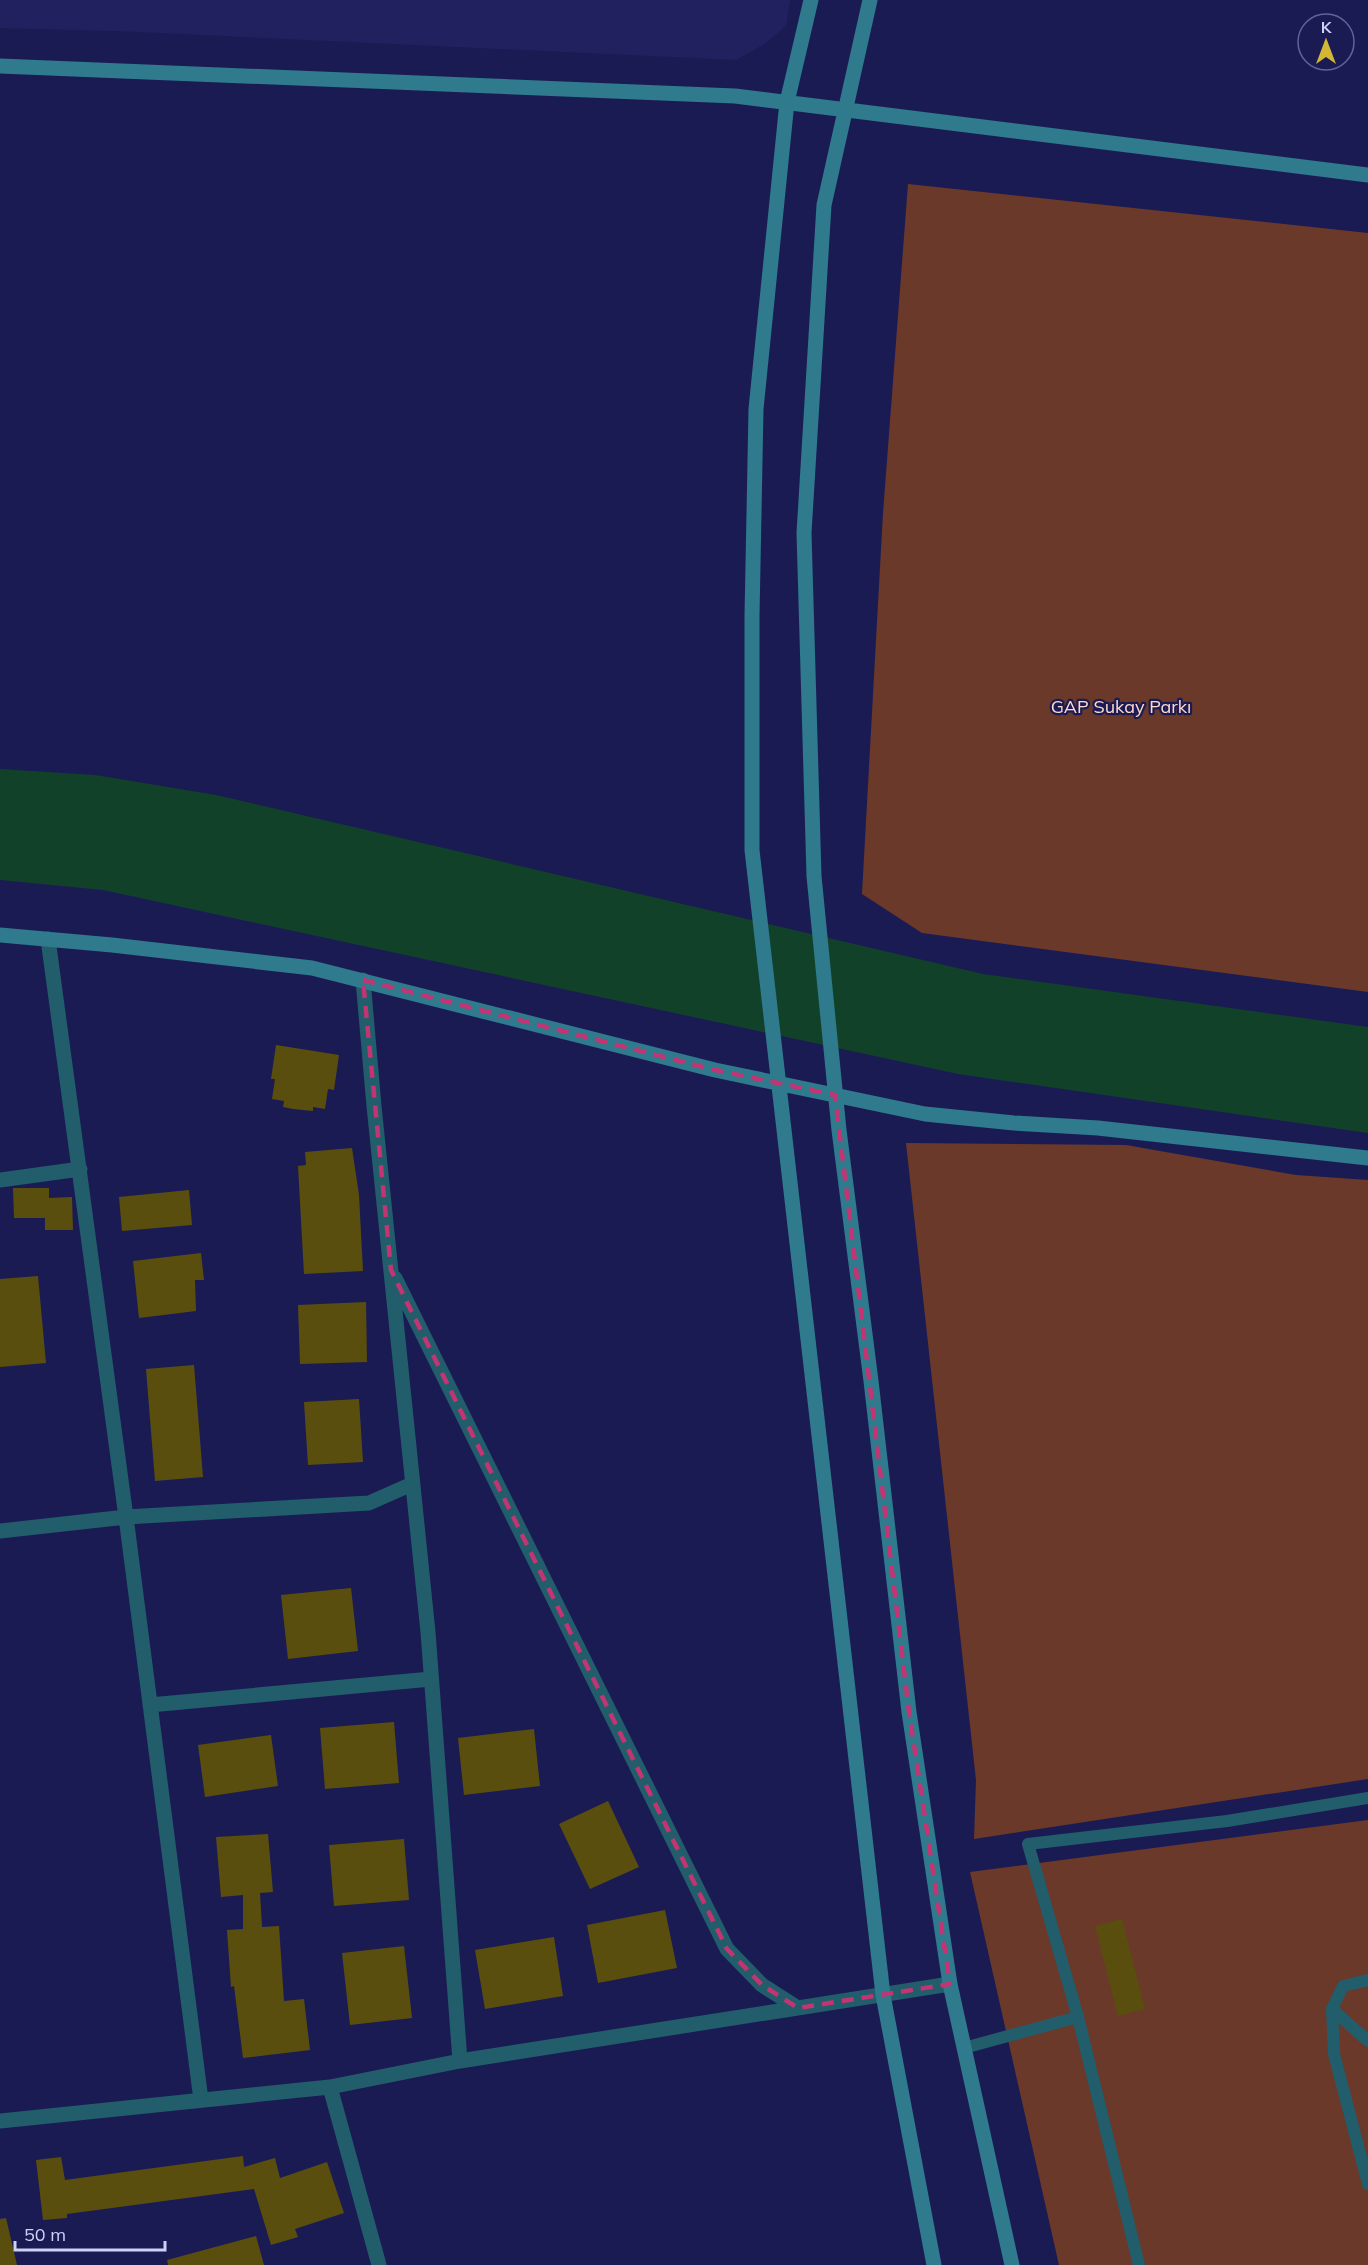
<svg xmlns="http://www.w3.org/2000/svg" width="1368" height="2265" font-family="Mulish,sans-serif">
<rect width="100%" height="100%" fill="#1b1b53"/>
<path fill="#212160" d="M0 0H790L786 26 766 43 736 60 117 31 0 28Z"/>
<path fill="#6a392a" d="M908 184 1368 233V992L922 933 862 894 883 513Z
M906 1143 1126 1145 1296 1175 1368 1180V1779L974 1839 976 1780Z
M1368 1820V2265H1059L970 1872Z"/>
<path fill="#124129" d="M0 769 95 775 216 795 983 974 1368 1027V1133L958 1074 103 890 0 880Z"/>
<path fill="#5a4e0f" d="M276 1045 339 1055 334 1090 328 1089 325 1109 313 1107V1111L293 1109 283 1107 284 1101 272 1099 275 1079H271Z
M352 1148 359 1195 363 1271 304 1274 298 1166 306 1165 305 1152Z
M13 1188H49V1198L72 1197 73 1230H45V1218H14Z
M189 1190 192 1225 122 1231 119 1197Z
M201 1253 204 1280H195L196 1311 139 1318 133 1261Z
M38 1276 46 1363 0 1367V1279Z
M366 1302 367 1362 300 1364 298 1305Z
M194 1365 203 1477 155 1481 146 1369Z
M359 1399 363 1462 308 1465 304 1402Z
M351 1588 358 1651 288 1659 281 1595Z
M394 1722 399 1783 325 1789 320 1728Z
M534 1729 540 1786 464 1795 458 1738Z
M271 1735 278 1786 205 1797 198 1745Z
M608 1801 639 1867 590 1889 559 1824Z
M268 1834 273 1892 260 1893 262 1927 279 1926 284 2001 304 1999 310 2050 243 2058 234 1986 231 1987 227 1930 243 1929V1895L221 1897 216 1837Z
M404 1839 409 1900 334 1906 329 1845Z
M665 1910 677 1968 598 1983 587 1925Z
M1122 1919 1145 2009 1118 2016 1095 1926Z
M554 1937 563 1996 485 2009 475 1950Z
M404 1946 412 2018 350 2025 342 1953Z
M243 2156 244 2167 275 2158 280 2178 327 2162 344 2213 295 2229 298 2237 271 2245 254 2189 67 2214V2218L43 2220 36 2160 61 2157 65 2180Z
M6 2218 17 2265H0V2219Z
M256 2236 264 2265H168L167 2260Z"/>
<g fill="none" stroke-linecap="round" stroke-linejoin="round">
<path stroke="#225d6c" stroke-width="12" d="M1368 1980 1343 1986 1332 2009 1334 2054 1368 2184
M1332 2009 1368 2041
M964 2048 1078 2017
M1139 2265 1078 2017 1028 1844 1227 1821 1368 1798"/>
<path stroke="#225d6c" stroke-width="15" d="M48 939 126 1517 201 2100
M363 980 374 1106 428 1632 460 2061
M0 1180 80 1169
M395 1278 727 1949 762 1985 798 2008
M0 1531 126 1517 369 1503 412 1484
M150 1705 431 1679
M330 2087 379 2265
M0 2121 330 2087 460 2061 950 1984"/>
<path stroke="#2f7a8d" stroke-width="15" d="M811 0 787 102 756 409 752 616V850L883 1995 934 2265
M870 0 824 205 804 533 814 876 839 1130 871 1381 909 1712 950 1984 1012 2265
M0 66 735 96 1368 175
M0 935 112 945 312 968 715 1070 925 1114 1014 1123 1098 1128 1368 1158"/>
</g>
<path fill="none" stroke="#c33472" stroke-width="4.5" stroke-dasharray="12 8" stroke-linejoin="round" d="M363 980 715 1070 835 1095 909 1712 950 1984 798 2008 762 1985 727 1949 391 1270Z"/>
<g text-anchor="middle" stroke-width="4.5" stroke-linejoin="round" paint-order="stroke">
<g font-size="18" fill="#fed8cd" stroke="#1b1b53">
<text x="1121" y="713">GAP Sukay Parkı</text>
</g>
</g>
<g transform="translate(1326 42)"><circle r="28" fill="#1b1b53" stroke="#616494" stroke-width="1.5"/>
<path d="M0-4.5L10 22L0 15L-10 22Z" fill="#d2b736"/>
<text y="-9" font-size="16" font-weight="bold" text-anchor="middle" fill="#cbd2f5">K</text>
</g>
<path d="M15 2241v9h150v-9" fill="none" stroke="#cbd2f5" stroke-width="3"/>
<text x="24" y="2241" font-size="18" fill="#cbd2f5" stroke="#1b1b53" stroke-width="4.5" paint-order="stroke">50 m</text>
</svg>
